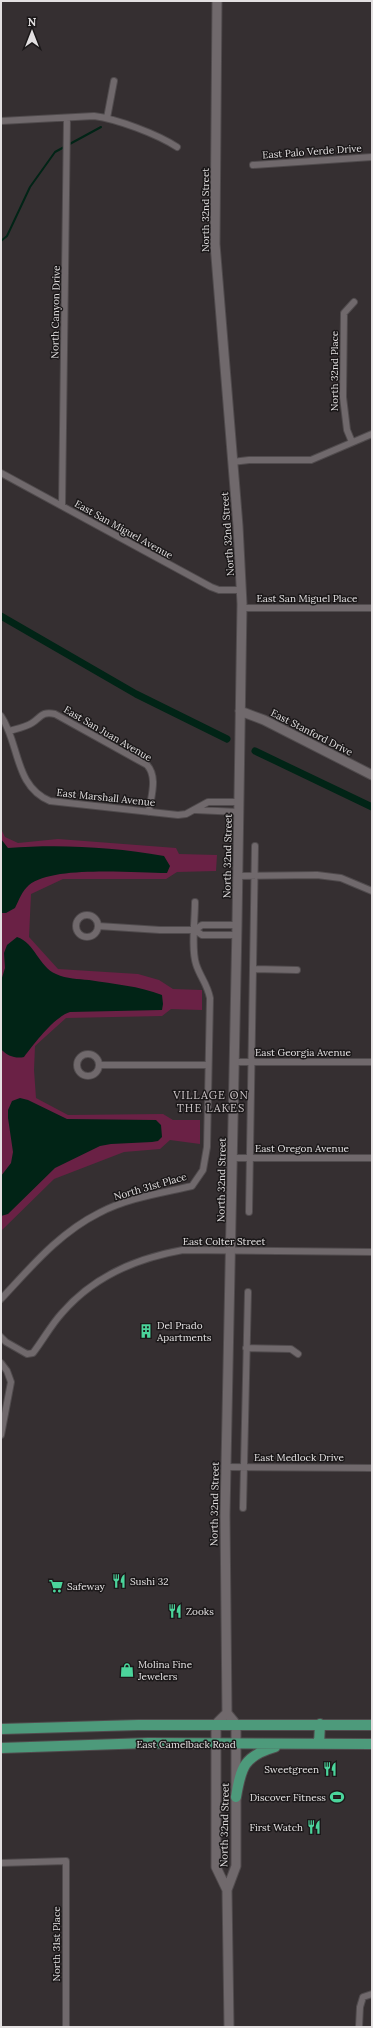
<svg xmlns="http://www.w3.org/2000/svg" width="373" height="2028" font-family="Lora,serif">
<rect width="100%" height="100%" fill="#352f31"/>
<path fill="#6a2145" d="M1 829 5 837 18 843 58 839 176 848 179 854 217 855 216 871 177 872 166 879H63L31 894 29 937 58 969 138 974 159 980 173 989 202 990V1010L171 1009 162 1016 66 1018 35 1046 34 1070 36 1098 68 1115 163 1114 173 1120H200V1144L170 1140 160 1149 124 1152 54 1179 1 1231Z"/>
<path fill="#012416" d="M1 839 8 848C61 844 112 847 164 856L170 866 167 873C136 873 53 865 29 885 22 891 19 900 15 908L6 913H1Z
M17 937C35 943 39 967 56 974 67 979 78 979 89 980 114 984 139 986 162 995L163 1004 162 1010 70 1012C54 1017 34 1044 24 1057 16 1059 7 1056 1 1049V981L5 968 4 953 7 945Z
M20 1098 28 1100 67 1119 156 1120 161 1125 162 1137 158 1141 152 1142 111 1144 100 1146 55 1168 8 1214 1 1216V1176L11 1163 13 1152 8 1118V1110L12 1101Z"/>
<g fill="none" stroke-linecap="round" stroke-linejoin="round">
<path stroke="#012416" stroke-width="2" d="M1 241 7 236 30 187 55 152 101 127"/>
<path stroke="#012416" stroke-width="7" d="M1 616 136 694 227 739
M255 751 372 807"/>
<defs>
<path id="street" d="M107 118 114 81
M1 121 94 116C117 119 157 134 177 147
M253 165 372 157
M352 442 347 430 343 397 344 313 354 302
M232 462 249 460H311L372 434
M1 473 211 587 219 590H241
M62 506 67 118
M242 608H372
M1 716C20 744 14 786 50 801L178 815 186 814 208 802H239
M9 731C16 729 26 727 32 723 41 717 42 711 55 714L147 765C158 777 151 796 149 812
M196 810 239 812
M238 876 317 875 341 878 372 891
M76 926a11 11 0 1 1 22 0a11 11 0 1 1-22 0Z
M98 926 160 930H195L202 925H237
M195 930 202 935H237
M253 969 297 970
M77 1065a11 11 0 1 1 22 0a11 11 0 1 1-22 0Z
M234 1062H372
M99 1065H208
M232 1158H372
M249 1212 255 846
M1 1299C31 1267 59 1233 99 1213 127 1198 162 1193 192 1186L203 1170 207 1147 210 998C207 983 200 977 196 964 191 948 195 920 195 902
M1 1337 6 1342 27 1354 33 1353C43 1340 51 1325 62 1313 93 1277 137 1258 183 1250L372 1252
M246 1348 291 1349 298 1354
M1 1363 7 1371 11 1382 1 1435
M226 1467 372 1468
M243 1508 248 1292
M1 1863 66 1861V2027
M359 2027 360 2007 363 1997 372 1994"/>
<path id="secondary" d="M217 1 215 244 238 526 242 604 237 925 225 1515 227 1713 236 1724V1866L227 1890
M240 711 264 720 372 775
M227 1713 216 1724V1867L227 1890 229 2027"/>
<path id="primary" d="M1 1729 138 1725H372
M319 1744 320 1724
M1 1748 148 1743 372 1744
M236 1797C241 1767 244 1756 275 1747"/>
</defs>
<use href="#street" stroke="#504b4d" stroke-width="8"/>
<use href="#secondary" stroke="#504b4d" stroke-width="11"/>
<use href="#primary" stroke="#504b4d" stroke-width="12"/>
<use href="#street" stroke="#70696c" stroke-width="6"/>
<use href="#secondary" stroke="#70696c" stroke-width="9"/>
<use href="#primary" stroke="#4d9a7b" stroke-width="10"/>
</g>
<defs>
<symbol id="building-bare" viewBox="-9 -9 18 18"><path d="M-4-6H4V6H1V3H-1V6H-4ZM-2.5-4.3h1.7v1.8h-1.7ZM.8-4.3h1.7v1.8H.8ZM-2.5-1h1.7V.8h-1.7ZM.8-1h1.7V.8H.8Z" fill="#4bd49b" stroke="#1b1819" stroke-width="2.5" paint-order="stroke"/></symbol>
<symbol id="restaurant-bare" viewBox="-9 -9 18 18"><path d="M-5-6h1v4h1v-4h1v4h1v-4h1v5L-1.5 .5V6h-2V.5L-5-1ZM5-6V6H3V1.5H1.5Q1.5-4 5-6Z" fill="#4bd49b" stroke="#1b1819" stroke-width="2.5" paint-order="stroke"/></symbol>
<symbol id="supermarket-bare" viewBox="-9 -9 18 18"><path d="M-6-5.5h2.5l.6 2H6L4.5 2H-2.5L-4.4-4H-6ZM-1.5 3.2a1.3 1.3 0 1 0 .1 0ZM3 3.2a1.3 1.3 0 1 0 .1 0Z" fill="#4bd49b" stroke="#1b1819" stroke-width="2.5" paint-order="stroke"/></symbol>
<symbol id="shop-bare" viewBox="-9 -9 18 18"><path d="M-5-2.5h2.3a2.7 3.5 0 0 1 5.4 0H5L5.5 6h-11ZM-1.5-2.5h3a1.5 2.3 0 0 0-3 0Z" fill="#4bd49b" stroke="#1b1819" stroke-width="2.5" paint-order="stroke"/></symbol>
<symbol id="stadium-bare" viewBox="-9 -9 18 18"><path d="M0-5a6.5 5 0 1 0 0 10a6.5 5 0 1 0 0-10ZM-3.5-1.8h7v3.6h-7Z" fill="#4bd49b" stroke="#1b1819" stroke-width="2.5" paint-order="stroke"/></symbol>
</defs>
<g fill-rule="evenodd">
<use href="#building-bare" x="136" y="1321" width="20" height="20"/>
<use href="#restaurant-bare" x="109" y="1571" width="20" height="20"/>
<use href="#supermarket-bare" x="46" y="1576" width="20" height="20"/>
<use href="#restaurant-bare" x="165" y="1601" width="20" height="20"/>
<use href="#shop-bare" x="117" y="1660" width="20" height="20"/>
<use href="#restaurant-bare" x="320" y="1759" width="20" height="20"/>
<use href="#stadium-bare" x="327" y="1787" width="20" height="20"/>
<use href="#restaurant-bare" x="304" y="1817" width="20" height="20"/>
</g>
<g text-anchor="middle" stroke-width="3" stroke-linejoin="round" paint-order="stroke">
<g font-size="10" fill="#e3e0e1" stroke="#1b1819">
<text transform="translate(312 151) rotate(-4)" y="4">East Palo Verde Drive</text>
<text transform="translate(205 210) rotate(-90)" y="4">North 32nd Street</text>
<text transform="translate(55 312) rotate(-89)" y="4">North Canyon Drive</text>
<text transform="translate(334 371) rotate(-90)" y="4">North 32nd Place</text>
<text transform="translate(124 529) rotate(29)" y="4">East San Miguel Avenue</text>
<text transform="translate(227 534) rotate(-94)" y="4">North 32nd Street</text>
<text x="307" y="602">East San Miguel Place</text>
<text transform="translate(312 732) rotate(27)" y="4">East Stanford Drive</text>
<text transform="translate(108 733) rotate(30)" y="4">East San Juan Avenue</text>
<text transform="translate(106 797) rotate(6)" y="4">East Marshall Avenue</text>
<text transform="translate(227 856) rotate(-89)" y="4">North 32nd Street</text>
<text x="303" y="1056">East Georgia Avenue</text>
<text x="302" y="1152">East Oregon Avenue</text>
<text transform="translate(221 1180) rotate(-89)" y="4">North 32nd Street</text>
<text transform="translate(150 1186) rotate(-16)" y="4">North 31st Place</text>
<text x="224" y="1245">East Colter Street</text>
<text x="299" y="1461">East Medlock Drive</text>
<text transform="translate(214 1504) rotate(-89)" y="4">North 32nd Street</text>
<text x="186" y="1748">East Camelback Road</text>
<text transform="translate(224 1825) rotate(-89)" y="4">North 32nd Street</text>
<text transform="translate(56 1944) rotate(-90)" y="4">North 31st Place</text>
</g>
<g font-size="10" fill="#e3e0e1" stroke="#1b1819" text-anchor="start">
<text x="157" y="1329">Del Prado<tspan x="157" dy="12">Apartments</tspan></text>
<text x="130" y="1585">Sushi 32</text>
<text x="67" y="1590">Safeway</text>
<text x="186" y="1615">Zooks</text>
<text x="138" y="1668">Molina Fine<tspan x="138" dy="12">Jewelers</tspan></text>
<text x="319" y="1773" text-anchor="end">Sweetgreen</text>
<text x="326" y="1801" text-anchor="end">Discover Fitness</text>
<text x="303" y="1831" text-anchor="end">First Watch</text>
</g>
<g font-size="11" letter-spacing="1" fill="#cdc6c8" stroke="#1b1819">
<text x="211" y="1099">VILLAGE ON<tspan x="211" dy="13">THE LAKES</tspan></text>
</g>
</g>
<rect width="373" height="2028" fill="none" stroke="#e3e0e1" stroke-width="4"/>
<g transform="translate(32 32)" stroke="#1b1819" stroke-width="3" paint-order="stroke">
<path d="M0-3L7 15L0 10L-7 15Z" fill="#e3e0e1"/>
<text y="-6" font-size="11" font-weight="bold" text-anchor="middle" fill="#e3e0e1">N</text>
</g>
</svg>
